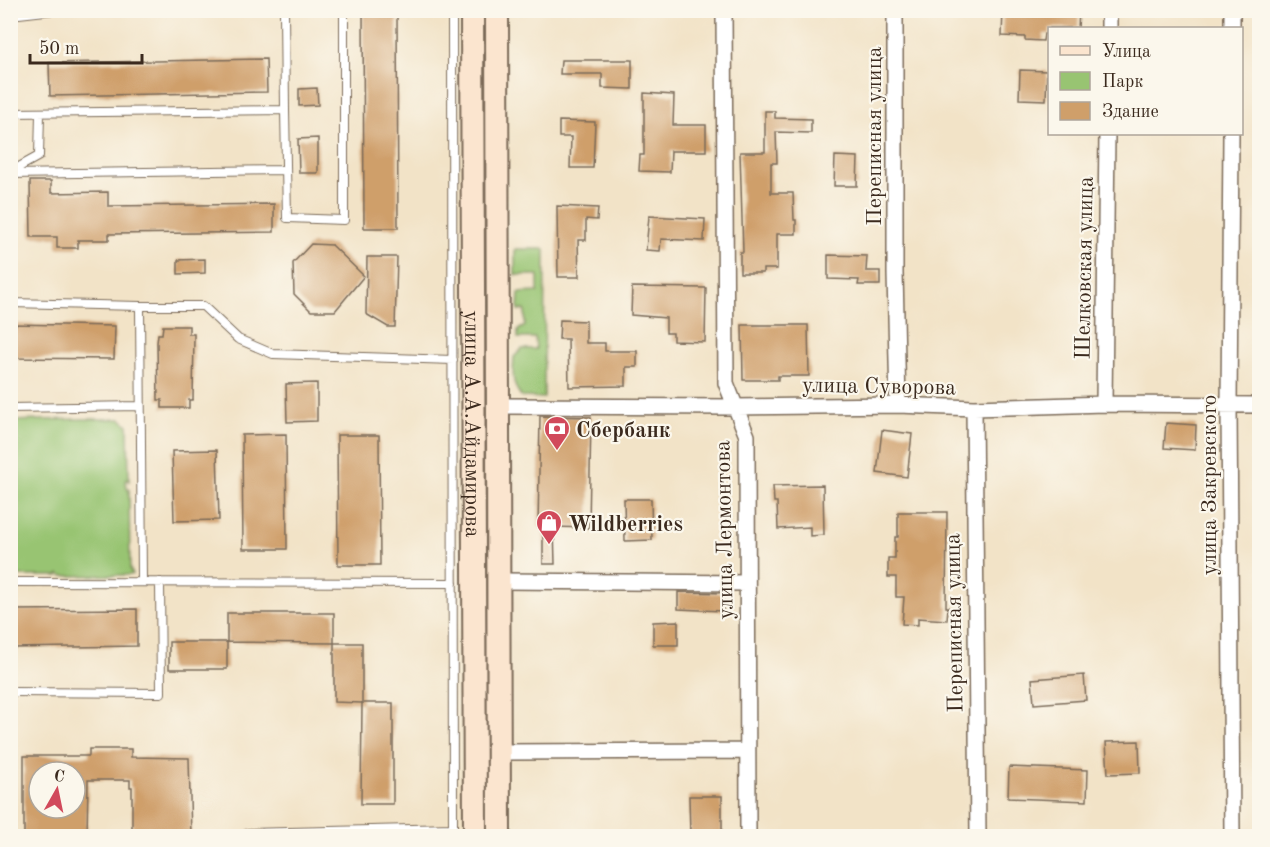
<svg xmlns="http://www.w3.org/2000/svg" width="1270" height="847" font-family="'Old Standard TT',serif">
<rect width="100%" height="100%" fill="#fbf7ec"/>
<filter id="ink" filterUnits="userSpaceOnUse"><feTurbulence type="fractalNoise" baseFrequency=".0167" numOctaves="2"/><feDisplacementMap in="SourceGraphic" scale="12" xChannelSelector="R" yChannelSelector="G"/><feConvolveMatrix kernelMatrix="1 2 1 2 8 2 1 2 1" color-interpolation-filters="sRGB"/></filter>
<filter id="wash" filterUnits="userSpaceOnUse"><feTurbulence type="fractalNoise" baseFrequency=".008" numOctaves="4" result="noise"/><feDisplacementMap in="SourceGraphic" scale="24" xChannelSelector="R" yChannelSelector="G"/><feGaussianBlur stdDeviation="1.35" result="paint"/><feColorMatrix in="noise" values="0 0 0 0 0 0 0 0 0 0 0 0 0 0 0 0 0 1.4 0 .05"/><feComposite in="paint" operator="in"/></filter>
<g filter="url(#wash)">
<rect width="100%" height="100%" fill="#f2e3c7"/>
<path fill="#98c472" stroke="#6a7748" stroke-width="1.5" d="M515 249H545L544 398 522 397C511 385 513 373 514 357L522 349H536L535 338H518V330L525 326V310H518L519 293 538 292V275H515Z
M80 419H121L128 425 129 481 126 479 127 489H129L130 569 133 574 129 575 62 576 59 574 58 576H11V421Z"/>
<g id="blocks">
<path fill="#cf9f6a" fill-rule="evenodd" d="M363 10H397L398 228H364Z
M1003 10 1079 11 1078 28H1050V34H1044L1043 41 1025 40V37L1002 36Z
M266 59 267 92 50 96 49 63Z
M561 60H632V89L602 88V74H560Z
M1020 70 1047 71 1046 100 1019 99Z
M317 88 318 105 299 106V89Z
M644 93 674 95 673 125H706V151H671L670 172 639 171 640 155H644Z
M765 111H775V118L811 119V133L776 132 777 163H771V193H793L794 220H796V234H777V269H763V273H740V252H743L740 152H765Z
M559 121 595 122 593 168H570L571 137H559Z
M318 138V173H299L298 139Z
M835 156 858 157 857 186H834Z
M30 181H51V193L108 192V206L274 204V232L109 234V240H78V248H57V237H31Z
M557 206 598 208 597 220 586 219V240H578L579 277H558Z
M649 216 705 219 704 241 661 239 660 251 646 250Z
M311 244 332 245 364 276 335 311H311L294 294 293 263Z
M828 255 867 256 866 271H880V285H858L859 280 828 279Z
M367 257H397L395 327H388L366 314Z
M205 259V273L178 274V260Z
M632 287 706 288 705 342 673 341V333H666V318L631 315Z
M560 320 586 321V343H605V351H637V367H626V386L569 387 568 339H559Z
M10 324 115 326 114 359 10 358Z
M742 325H808L809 376H778V380H743Z
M163 326H189V334H194L193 400H189V408H162V400H158L157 343 158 334H162Z
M317 383V421L287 422 286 384Z
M540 416 591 417 589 528 554 527 555 564H543V527H538Z
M1166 423 1196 425 1195 450 1164 448Z
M882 430 912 434 907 477 877 473Z
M286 434 287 549H243L242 435Z
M337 435H379L380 565H338Z
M217 450 219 520 174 521 172 451Z
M823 485 824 535 810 536V527L778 529 777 502H774L773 486Z
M624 499H651L652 540 625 541Z
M898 512H947L946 607H948L947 620 918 618V625L902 624 904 597H896V577H888V558H895V537H898Z
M678 592 724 593 723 611 678 609Z
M137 609V646L10 648V610Z
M227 613H334V643L227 642Z
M678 621V645H653V622Z
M169 642H227V669H169Z
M334 643H362V703L334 702Z
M1084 675 1086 700 1034 704 1032 679Z
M362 703H393V804H361Z
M1139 741 1140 773 1108 774 1106 742Z
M89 749H131V757L189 758 191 837H132V787H130V780H88L87 836H24V756H89ZM39 772H75V808H39Z
M1009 767 1088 770 1087 801 1008 798Z
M689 796H722V833L690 834Z"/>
</g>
</g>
<g filter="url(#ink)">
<use href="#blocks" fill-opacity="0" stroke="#7b6b59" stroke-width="1.5"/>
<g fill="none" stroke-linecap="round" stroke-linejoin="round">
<defs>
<path id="lane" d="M452 10 453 836
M10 15 54 10
M285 110 287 218 344 220V10
M10 113 285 110 284 10
M10 172 39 156 40 113
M10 174 286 170
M10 303 140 306
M10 408 140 406
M10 582 453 583
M142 582 140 306H203L238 339 273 354 453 360
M10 692 161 693 160 582
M248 833 453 828"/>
<path id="street" d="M724 10 726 383 747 436 748 836
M895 10V273L898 405
M1109 28V10
M1232 28V10
M1231 134 1229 406 1232 836
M1104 404 1107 134
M499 406 736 407 898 405 974 408 1104 404 1260 405
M974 408 978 836
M499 581 747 583
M499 752 747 751"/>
<g id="secondary">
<path id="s1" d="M472 10 475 836"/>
<path d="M497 10 499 836"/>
</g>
</defs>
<use href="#lane" stroke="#7b6b59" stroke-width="10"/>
<use href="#street" stroke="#7b6b59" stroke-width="18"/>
<use href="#secondary" stroke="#7b6b59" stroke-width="26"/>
<use href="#lane" stroke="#fff" stroke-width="8"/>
<use href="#street" stroke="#fff" stroke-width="15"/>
<use href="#secondary" stroke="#fbe5cf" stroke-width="22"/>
</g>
</g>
<defs>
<symbol id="bank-pin" viewBox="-11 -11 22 30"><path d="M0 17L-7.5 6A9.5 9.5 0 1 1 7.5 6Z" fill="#d1495b" stroke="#fbf7ec"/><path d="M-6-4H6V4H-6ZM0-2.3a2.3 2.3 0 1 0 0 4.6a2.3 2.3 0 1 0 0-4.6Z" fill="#fff"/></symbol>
<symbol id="shop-pin" viewBox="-11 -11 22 30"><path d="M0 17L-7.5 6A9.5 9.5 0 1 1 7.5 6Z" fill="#d1495b" stroke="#fbf7ec"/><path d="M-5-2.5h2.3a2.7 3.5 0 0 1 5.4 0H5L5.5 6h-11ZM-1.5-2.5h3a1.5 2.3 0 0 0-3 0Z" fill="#fff"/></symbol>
</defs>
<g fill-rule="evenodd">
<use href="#bank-pin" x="542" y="414" width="30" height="40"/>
<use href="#shop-pin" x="534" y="508" width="30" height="40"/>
</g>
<g text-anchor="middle" stroke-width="4.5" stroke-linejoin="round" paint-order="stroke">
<g font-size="22" fill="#3b2a1e" stroke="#fbf7ec">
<text transform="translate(873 136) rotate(-90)" y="8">Переписная улица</text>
<text transform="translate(1083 268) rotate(-89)" y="8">Шелковская улица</text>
<text transform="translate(879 385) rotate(1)" y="8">улица Суворова</text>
<text dy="8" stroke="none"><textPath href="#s1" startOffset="414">улица А.А.Айдамирова</textPath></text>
<text transform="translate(1208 485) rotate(-90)" y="8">улица Закревского</text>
<text transform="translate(723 530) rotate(-91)" y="8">улица Лермонтова</text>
<text transform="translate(953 623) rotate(-91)" y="8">Переписная улица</text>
</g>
<g font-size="22" font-weight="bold" fill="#3b2a1e" stroke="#fbf7ec" text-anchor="start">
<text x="576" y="437">Сбербанк</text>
<text x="568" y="531">Wildberries</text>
</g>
</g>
<rect width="1270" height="847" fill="none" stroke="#fbf7ec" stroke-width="36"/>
<rect x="1048" y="27" width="195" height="108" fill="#fbf7ec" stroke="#aea59a" stroke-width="1.5"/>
<rect x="1060" y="46" width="30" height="9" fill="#fbe5cf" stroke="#aea59a" stroke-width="1.5"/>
<text x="1102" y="57" font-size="18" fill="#3b2a1e">Улица</text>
<rect x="1060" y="72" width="30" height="18" fill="#98c472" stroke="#aea59a" stroke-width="1.5"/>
<text x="1102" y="87" font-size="18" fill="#3b2a1e">Парк</text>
<rect x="1060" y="102" width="30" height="18" fill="#cf9f6a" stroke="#aea59a" stroke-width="1.5"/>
<text x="1102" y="117" font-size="18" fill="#3b2a1e">Здание</text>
<g transform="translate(57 790) rotate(9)"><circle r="28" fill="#fbf7ec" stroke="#aea59a" stroke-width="1.5"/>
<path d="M0-4.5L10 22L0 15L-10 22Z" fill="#d1495b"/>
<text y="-9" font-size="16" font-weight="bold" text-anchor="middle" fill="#3b2a1e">С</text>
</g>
<path d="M30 54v9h112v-9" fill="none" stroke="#3b2a1e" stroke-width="3"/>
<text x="39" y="54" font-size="18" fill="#3b2a1e" stroke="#fbf7ec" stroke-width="4.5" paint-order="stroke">50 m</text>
</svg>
